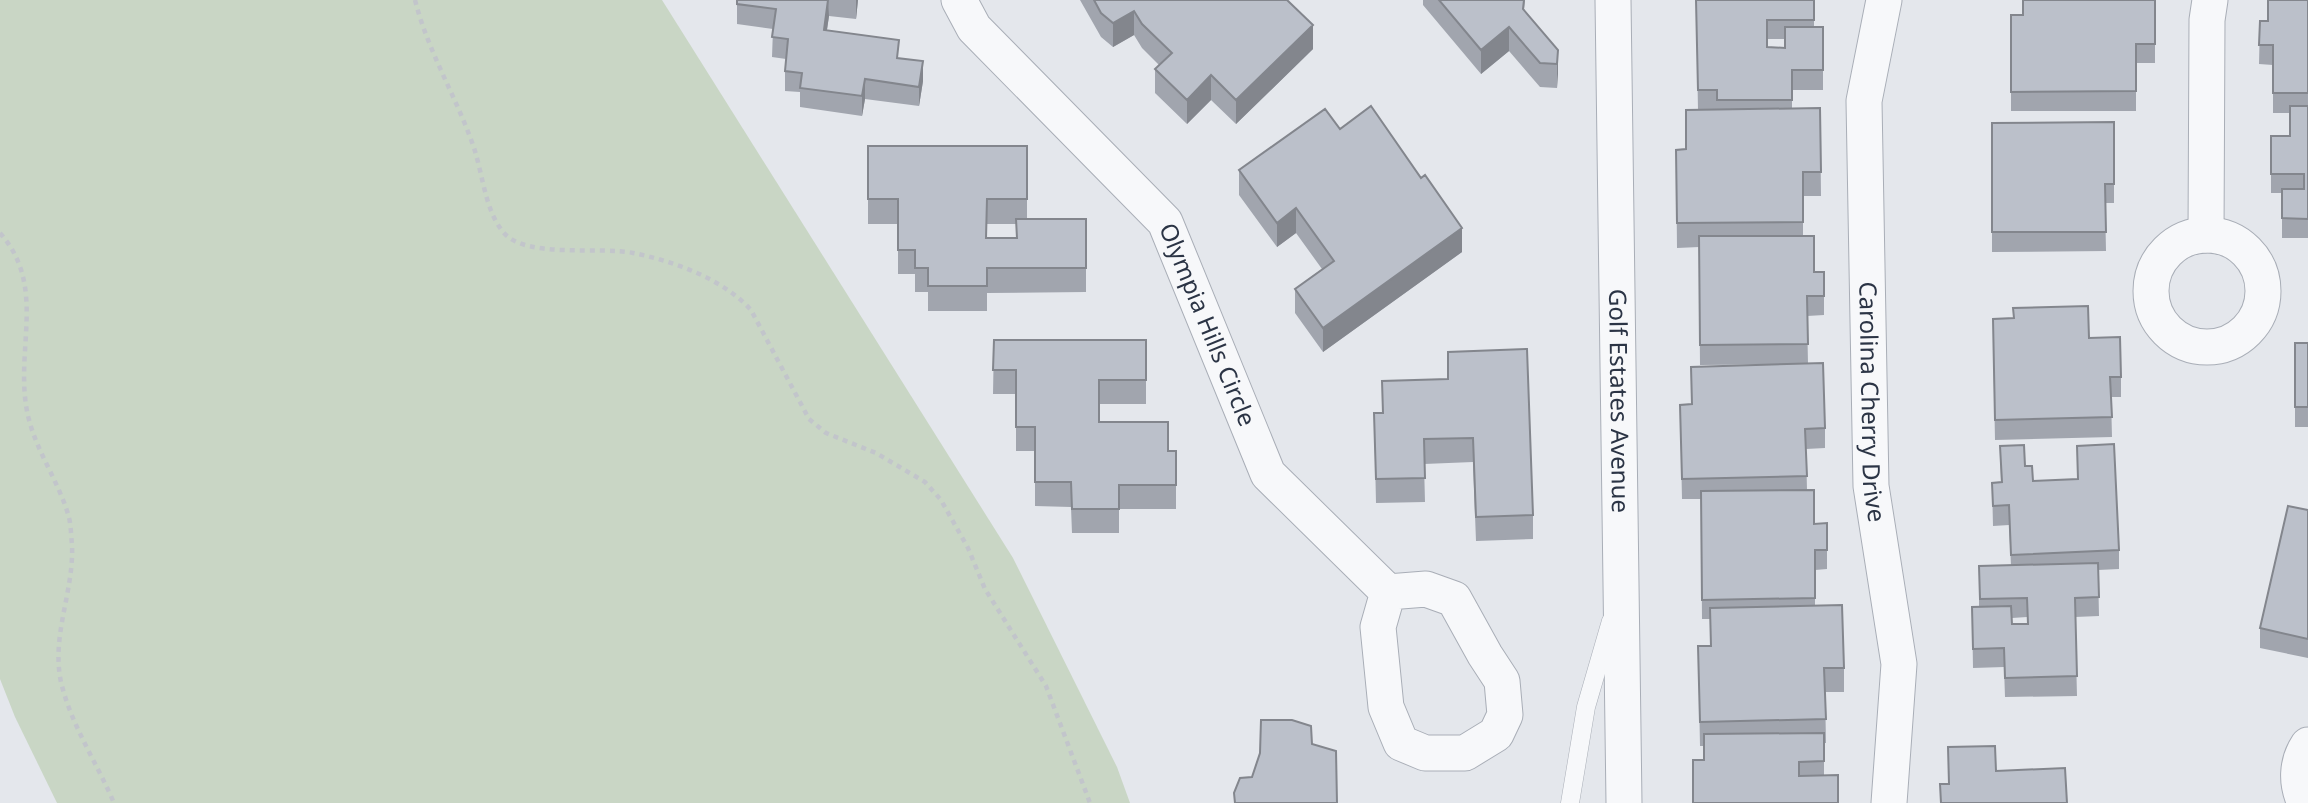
<svg xmlns="http://www.w3.org/2000/svg" width="2308" height="803" font-family="'Noto Sans',sans-serif">
<rect width="100%" height="100%" fill="#e4e7ec"/>
<path fill="#c9d6c5" d="M0 0H662L1013 558 1117 767 1130 803H57L15 717 0 679Z"/>
<g fill="none" stroke-linecap="round" stroke-linejoin="round">
<defs>
<path id="lane" d="M1570 803 1586 707 1611 621"/>
<g id="street">
<path id="s1" d="M959 0 974 28 1165 222 1268 474 1388 592 1426 589 1454 599 1485 655 1502 681 1505 715 1496 734 1465 753H1425L1401 743 1386 707 1378 627 1388 592"/>
<path id="s2" d="M1613 0 1624 803"/>
<path id="s3" d="M1884 0 1864 101 1871 486 1899 664 1889 803"/>
<path d="M2206 235 2207 20 2210 0"/>
<circle cx="2207" cy="291" r="56"/>
<path d="M2305 803C2296 784 2296 763 2308 745"/>
</g>
</defs>
<use href="#lane" stroke="#a9aeb7" stroke-width="19"/>
<use href="#street" stroke="#a9aeb7" stroke-width="37"/>
<path stroke="#c2c5cb" stroke-width="4.5" stroke-dasharray="5 5" stroke-linecap="butt" d="M415 0C428 52 457 98 474 148 483 175 485 211 504 233 527 259 601 246 633 253 674 261 723 279 751 310L809 419 826 433 876 453 925 482 941 500 968 548 985 589 1046 686 1090 803
M0 233C47 286 15 348 27 411 34 448 57 478 68 514 71 523 71 535 72 545 74 592 51 635 61 682 71 725 97 763 114 803"/>
<use href="#lane" stroke="#f7f8fa" stroke-width="18"/>
<use href="#street" stroke="#f7f8fa" stroke-width="35"/>
</g>
<path fill="#a1a5ae" fill-rule="evenodd" d="M737 0H858L856 19 829 16 827 30 899 58 923 81 919 106 865 99 862 116 800 107V92L785 91V71L786 59 772 57 773 29 737 24Z
M1080 0H1287L1313 49 1236 124 1211 100 1187 124 1155 93V69L1159 65 1142 48 1134 35 1113 47 1101 37Z
M1423 0H1525L1524 10 1558 50 1557 88 1540 87 1509 51 1481 74 1423 5Z
M1696 0H1814V27H1823V90H1792V109L1820 108 1821 196H1803V236L1814 272H1824V315L1807 316 1808 364 1825 428V448L1806 449 1807 490 1814 524 1827 523V569L1815 570V606L1844 668V692H1825L1826 743H1824V776L1838 803 1704 760V746H1700L1698 646H1710V619H1702L1701 499H1682L1680 405 1692 404 1691 367 1801 364 1700 365 1699 247 1677 248 1676 150 1686 149 1698 110ZM1767 39H1785V48L1767 47Z
M2155 0V63H2136V111H2011V15H2023Z
M2308 0V238H2282V193H2271V136H2290V113H2273V65L2259 64 2260 21H2268Z
M2114 122V203H2105L2106 251 1992 252V123Z
M1340 129 1462 252 1323 352 1295 313V289L1322 269 1296 233 1277 247 1239 195V170Z
M868 146H1027V219H1086V292L987 293V311H928V292H915V274H898V224H868ZM987 224H1016V238H986Z
M2013 308 2089 338 2121 377V397H2111L2112 437 1995 440 1993 338 2013 318Z
M994 340H1146V404H1099V422L1168 451H1176V509H1119V533H1072L1071 507 1035 506V451H1016V394H993Z
M2295 343H2308V427H2295Z
M1448 379 1533 515V539L1476 541 1473 462 1424 464 1425 502 1376 503 1374 413H1382V381Z
M2000 446 2025 466 2033 481 2077 479V446L2119 550V569L2098 570 2099 616 2075 617 2077 696 2005 697 2004 667 1973 668 1972 607H1979V566L2011 565 2009 525 1993 526 1992 483H2001ZM2027 617V624H2012V618Z
M2308 510V658L2260 648V628Z"/>
<path fill="#83868d" d="M828 0 829 16 824 49V30Z
M856 0H858L856 19Z
M1134 11V35L1113 47V23Z
M1313 25V49L1236 124V100Z
M1509 27V51L1481 74V50Z
M1558 50V74L1557 88V64Z
M923 61V81L919 106V87Z
M1211 75V100L1187 124V100Z
M865 79V99L862 116V96Z
M1296 208V233L1277 247V223Z
M1462 228V252L1323 352V328Z"/>
<path fill="#bbc0ca" stroke="#83868d" stroke-width="2" d="M737 0H828L824 30 899 40 897 58 923 61 919 87 865 79 862 96 800 88 802 73 785 71 788 39 772 37 776 9 737 4Z
M1094 0H1287L1313 25 1236 100 1211 75 1187 100 1155 69 1172 53 1142 24 1134 11 1113 23 1101 13Z
M1439 0H1524L1523 9 1558 50 1557 64 1540 63 1509 27 1481 50Z
M1696 0H1814V20H1767V47L1785 48V27H1823V70H1792V100H1717V90H1698Z
M2023 0H2155V44H2136V91L2011 92V15H2023Z
M2268 0H2308V93H2273V45H2259L2260 21H2268Z
M1371 106 1421 178 1425 175 1462 228 1323 328 1295 289 1334 261 1296 208 1277 223 1239 170 1325 109 1340 129Z
M2290 106H2308V219L2282 218V189H2304V174H2271V136H2290Z
M1820 108 1821 172H1803V222L1677 223 1676 150 1686 149V110Z
M2114 122V184H2105L2106 232H1992V123Z
M868 146H1027V199H987L986 238H1017L1016 219H1086V268H987V286H928V268H915V250H898V199H868Z
M1699 236H1814V272H1824V296H1807L1808 344 1700 345Z
M2088 306 2089 338 2120 337 2121 377H2110L2112 417 1995 420 1993 319 2014 318 2013 308Z
M994 340H1146V380H1099V422H1168V451H1176V485H1119V509H1072L1071 482H1035V427H1016V370H993Z
M2295 343H2308V407H2295Z
M1527 349 1533 515 1476 517 1473 438 1424 439 1425 478 1376 479 1374 413H1383L1382 381 1448 379V352Z
M1823 363 1825 428 1805 429 1807 476 1682 479 1680 405 1692 404 1691 367Z
M2114 444 2119 550 2011 555 2009 505 1993 506 1992 483 2002 482 2000 446 2024 445 2025 466H2032L2033 481 2078 479 2077 446Z
M1814 490V524L1827 523V550H1815V598L1702 600 1701 491Z
M2288 506 2308 510V639L2260 628Z
M2098 563 2099 597 2075 598 2077 676 2005 678 2004 648 1973 649 1972 607 2011 606 2012 624H2028L2027 598 1980 599 1979 566Z
M1842 605 1844 668H1824L1826 719 1700 722 1698 646H1711L1710 608Z
M1261 720H1292L1311 726 1312 744 1336 751 1337 803H1235L1234 793 1240 778 1252 777 1260 753Z
M1824 733V761L1799 762V776L1838 775V803H1693V760H1704V734Z
M1995 746 1996 771 2065 768 2067 803H1941L1940 784H1949L1948 747Z"/>
<g text-anchor="middle" stroke-width="5" stroke-linejoin="round" paint-order="stroke">
<g font-size="24" fill="#2b3445" stroke="#f4f6f9">
<text dy="8" stroke="none"><textPath href="#s1" startOffset="415">Olympia Hills Circle</textPath></text>
<text dy="8" stroke="none"><textPath href="#s3" startOffset="404">Carolina Cherry Drive</textPath></text>
<text dy="8" stroke="none"><textPath href="#s2" startOffset="401">Golf Estates Avenue</textPath></text>
</g>
</g>
</svg>
